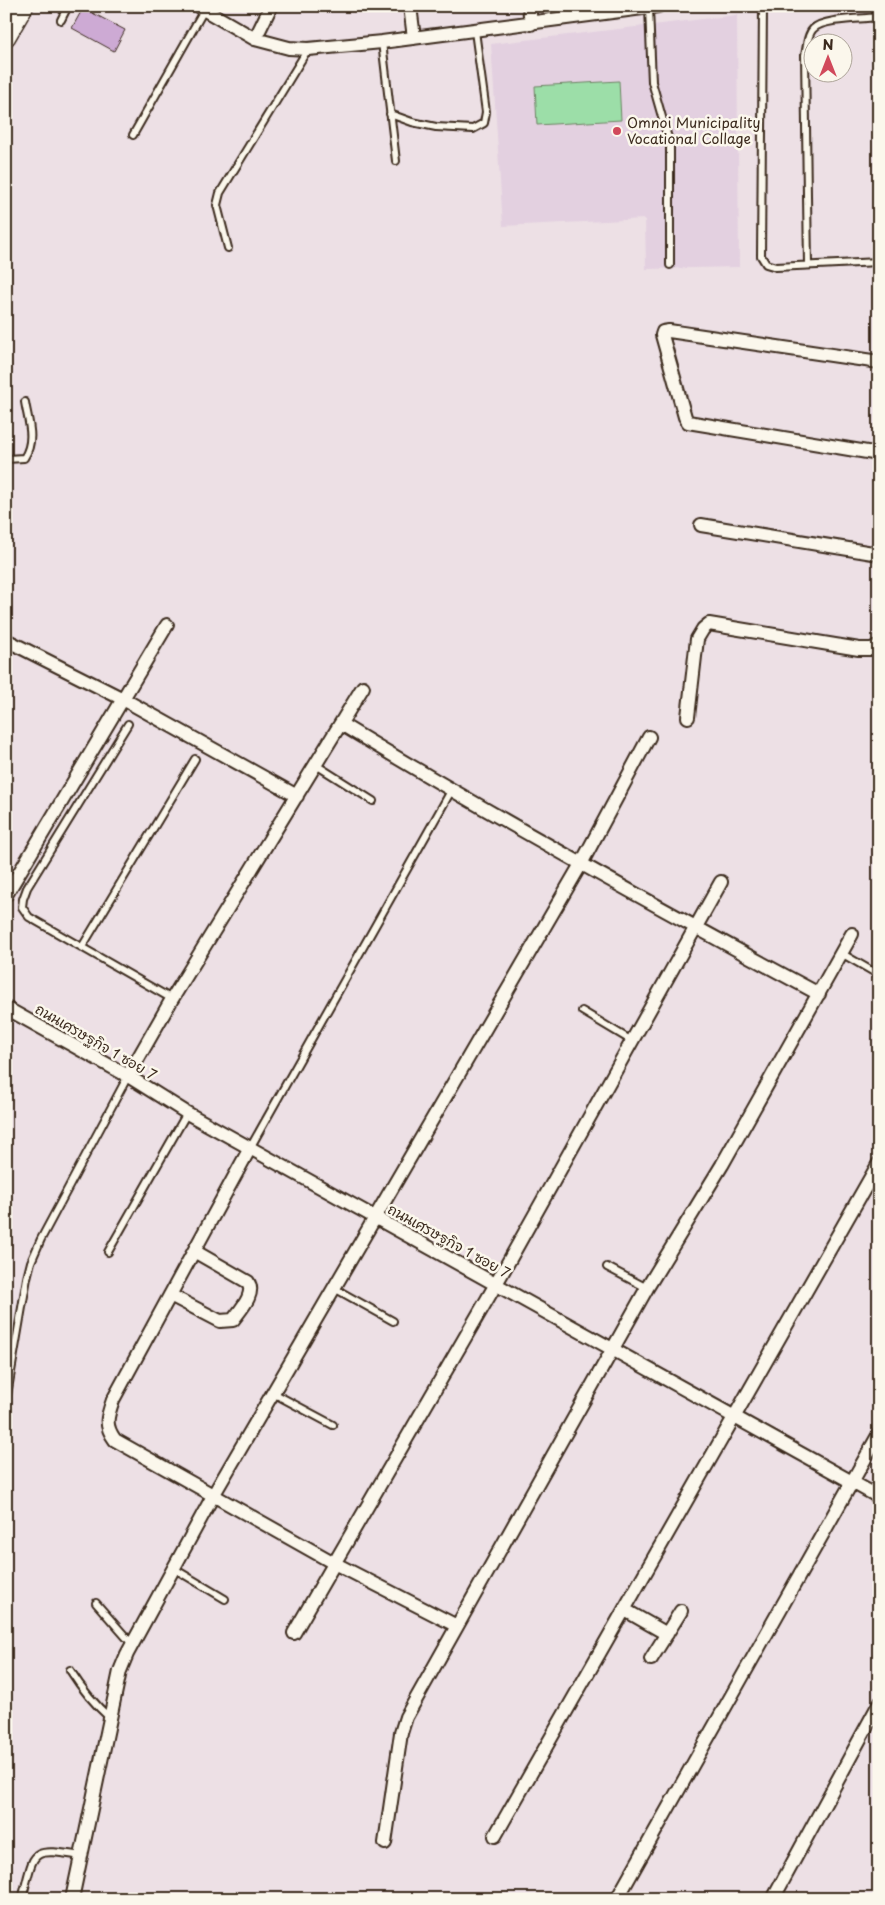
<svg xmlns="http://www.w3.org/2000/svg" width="885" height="1905" font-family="'Playpen Sans','Playpen Sans Thai',sans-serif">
<rect width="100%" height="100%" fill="#ede0e5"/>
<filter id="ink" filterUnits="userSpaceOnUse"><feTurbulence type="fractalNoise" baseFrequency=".02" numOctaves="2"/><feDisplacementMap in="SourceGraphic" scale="10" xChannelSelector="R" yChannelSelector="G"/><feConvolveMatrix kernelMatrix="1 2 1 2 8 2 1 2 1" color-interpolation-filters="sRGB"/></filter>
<g filter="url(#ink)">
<path fill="#e3d0e0" d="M737 15 739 267 646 269 645 219 503 226 491 44Z"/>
<path fill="#9cdea8" stroke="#6c8463" d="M619 81 621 120 537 125 535 86Z"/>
<path fill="#cdaad4" stroke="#3b2a1e" d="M83 8 125 30 114 51 72 28Z"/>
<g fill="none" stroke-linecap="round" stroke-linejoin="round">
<defs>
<path id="service" d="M763 6 761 256 766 264 776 267 879 262
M649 8 652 82 670 145V265
M61 20 68 6
M382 42 396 161
M390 114 412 122 436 127 473 129 484 123 486 112 475 31
M133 135 204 10
M228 248 217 205 220 193 308 49
M808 265 805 55C807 47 807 35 813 29 823 18 864 19 879 17
M6 459 24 458C36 440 28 421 25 402
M128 724 27 888 23 899 22 907 29 917 172 999
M316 765 373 801
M82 947 195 759
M841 953 879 975
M582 1011 632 1041
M250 1148 451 791
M108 1252 187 1113
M607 1267 647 1288
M334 1288 393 1321
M273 1393 333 1425
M6 1401 27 1278 31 1262 41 1239 128 1076
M173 1568 225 1599
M96 1603 132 1644
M70 1670C82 1689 93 1703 110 1718
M22 1899C35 1851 28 1847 81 1856"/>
<path id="minor" d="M198 6 255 39 289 48 308 49 382 42 658 6
M410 6 414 38
M529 6 531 24
M255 39 271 6
M879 362 669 331 663 332 662 335 685 417 688 422 879 454
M701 525 879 554
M6 640 123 699 297 796
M688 717 697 639 703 629 709 624 859 649H871L879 646
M341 724C497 819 657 907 819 994
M6 895 167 625
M6 1008 128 1076 187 1113 879 1497
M128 1076 172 999 363 687
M250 1148 113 1400C107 1417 104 1425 115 1440L334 1563 457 1626
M170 1295 220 1321 233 1320C240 1310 256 1294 248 1282L194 1251
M625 1610 667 1634
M294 1633 496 1284 721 882
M651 1659 681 1611
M495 1836 879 1163
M385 1843 401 1733 406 1717 647 1288 722 1165 852 934
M72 1899 120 1671 127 1654 214 1494 581 864 649 737
M617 1899 879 1434
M773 1899 879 1704"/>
<path id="secondary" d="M6 37 24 6"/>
</defs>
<use href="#service" stroke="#3b2a1e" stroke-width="10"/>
<use href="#minor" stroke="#3b2a1e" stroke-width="16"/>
<use href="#secondary" stroke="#3b2a1e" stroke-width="21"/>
<use href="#service" stroke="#fbf7ec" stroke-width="6"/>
<use href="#minor" stroke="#fbf7ec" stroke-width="12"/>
<use href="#secondary" stroke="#fbf7ec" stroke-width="18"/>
</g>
</g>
<circle fill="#d1495b" stroke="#fbf7ec" stroke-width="2" cx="617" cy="131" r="5"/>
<g text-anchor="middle" stroke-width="5" stroke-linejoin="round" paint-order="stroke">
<g font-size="14" fill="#3b2a1e" stroke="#fbf7ec" text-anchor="start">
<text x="627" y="128">Omnoi Municipality<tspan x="627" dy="16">Vocational Collage</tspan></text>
</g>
<g font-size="14" fill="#3b2a1e" stroke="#fbf7ec">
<text transform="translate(96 1042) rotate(30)" y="5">ถนนเศรษฐกิจ 1 ซอย 7</text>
<text transform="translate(449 1241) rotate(29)" y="5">ถนนเศรษฐกิจ 1 ซอย 7</text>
</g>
</g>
<rect width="885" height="1905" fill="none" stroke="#fbf7ec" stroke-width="25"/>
<rect x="12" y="12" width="860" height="1880" fill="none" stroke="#3b2a1e" stroke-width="2" filter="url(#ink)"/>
<g transform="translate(828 58)"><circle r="24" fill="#fbf7ec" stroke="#aea59a"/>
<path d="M0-4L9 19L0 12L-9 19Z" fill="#d1495b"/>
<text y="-8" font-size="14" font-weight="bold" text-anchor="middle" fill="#3b2a1e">N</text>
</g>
</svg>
